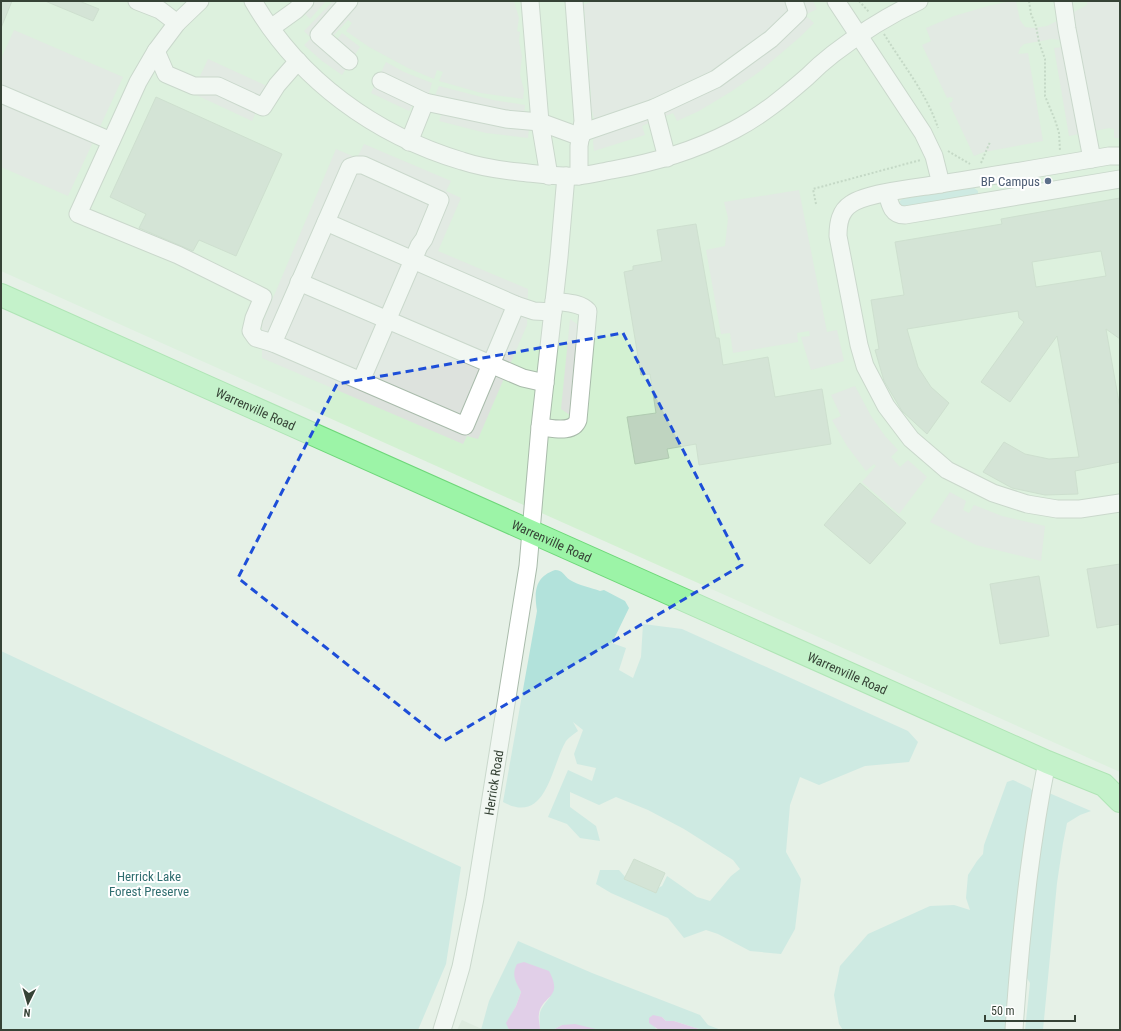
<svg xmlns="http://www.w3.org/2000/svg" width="1121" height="1031" font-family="'Roboto Condensed',sans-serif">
<rect width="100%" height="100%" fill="#e6f1e7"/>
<path fill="#d4e4d6" d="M462 1020 484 1030H457Z"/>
<path fill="#d3f1d2" d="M1 1H1120V772L1 271Z"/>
<path fill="#b2e2db" d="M973 187 978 191V196L905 210 899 205V202L902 199Z
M555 570C563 570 564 576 570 580 578 585 592 588 600 591L604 590 625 601 629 608 612 643 626 648 619 670 633 678 641 657 643 624 682 629 908 731 918 742 909 762 865 766 819 785 800 777 790 805 786 852 801 879 795 929 781 954 750 951 718 934 706 930 684 938 668 918 611 893 596 884 600 870H619L627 879 654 890 662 886 667 876 697 897 710 901 731 876 740 869 733 860 684 829 648 810 616 797 599 805 570 792V807L596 826 600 841 580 838 567 824 548 817 568 770 592 781 596 768 577 764 574 754 583 730 573 722 578 731C574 734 569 737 566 741 551 766 547 826 503 802L537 611C534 591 535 577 555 570Z
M1 651 461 867 446 964 418 1030H1Z
M1013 780 1030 788 1035 794 1010 1030H843L839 1024 834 995 840 966 868 934 930 906 954 905 970 910 966 898 968 875 977 861 983 854 984 845 1007 782Z
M1049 793 1091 811 1080 815 1067 823 1063 843 1057 883 1043 1030H1025L1030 983 1025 975 1044 803Z
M518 941 592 973 700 1015 708 1025 721 1030H702L674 1021H666L662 1017 655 1028 659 1030H600L562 1025 553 1030H540C539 1012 538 1012 550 997L516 981 521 992 516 1006 507 1023 509 1030H481L489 1001Z"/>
<path fill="#dde2dd" d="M292 1H326L310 19Z
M333 1H514L519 18 517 31 520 32 519 41 522 56 520 75 524 90 523 99 481 93 439 81 443 72 437 70 434 79 408 68 369 47 346 31 352 23 348 20 332 37 336 41 342 33 360 47 342 75 322 61 304 45 311 38 304 31Z
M593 1H813L817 9 805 15 814 23 800 37 759 72 732 91 699 111 677 121 673 113 642 126 645 135 594 151 593 142 596 126 591 107V92L589 83 590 78 588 69 590 52 584 30 585 13 582 5Z
M1011 1H1016L1020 20 1025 27 1034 28 1047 26 1053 23 1087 5V1H1120V138H1114V129L1109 128 1069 136 1054 48 1063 47 1064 44 1060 40 1052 39 1024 44 1020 48 1018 54 1028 53 1043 141 984 152 974 156 949 103 952 102 953 98 950 97 947 98 922 45 931 41 926 28 954 16 988 6Z
M14 30 123 77 68 196 1 167V59Z
M208 59 267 86 252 121 192 93Z
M386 62 404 72 432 83 429 93 435 95 439 86 493 100 525 105 524 114 529 128 528 138 486 133 439 121 442 112 414 102 409 111 371 93Z
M364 144 451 181 446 191 461 198 438 251 528 289 527 325 478 439 467 436 463 444 262 358V324L336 149 357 158Z
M799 190 827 332 837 330 844 361 811 370 801 337 810 336 809 331 797 333 798 342 733 353 730 333 721 334 706 250 725 246 728 218 724 202Z
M570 319 591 334 582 423 561 409Z
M855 386 871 416 885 436 898 450 891 457 900 467 908 460 927 477 899 514 862 482 876 466 874 464 866 471 847 446 832 420 841 416 831 395Z
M950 492 966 501 963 510 969 513 974 505 1002 516 1045 526 1041 561 976 545 930 522Z"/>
<path fill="#dca7e8" d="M524 962 549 971C564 999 542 995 539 1014 538 1019 540 1025 540 1030H509L506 1023 516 1006 521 992C516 982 511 975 517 964Z
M653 1015 662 1017 666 1021H674L702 1030H659L649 1023V1018Z
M575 1024 600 1030H553L562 1025Z"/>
<path fill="#bfd4c0" stroke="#b0cbb1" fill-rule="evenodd" d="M1 1H12L1 28Z
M45 1H79L99 9 93 21Z
M156 97 282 154 236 256 199 240 193 251 139 228 146 214 110 197Z
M1120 198V339L1106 329 1120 408V462L1075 471 1078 494 1045 495 1012 488 983 472 1004 442 1025 454 1049 459 1079 457 1057 336 1010 402 981 382 1024 322 1019 318 1018 311 907 329 918 367 931 387 949 403 927 434 902 411 884 381 875 350 879 349 871 300 904 295 895 242 1002 224 1001 219ZM1101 251 1106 276 1036 287 1032 262Z
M696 224 716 338H719L723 365 768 357 775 397 822 389 831 444 699 465 696 444 667 449 669 458 635 464 627 417 656 413 650 374 641 375 624 272 633 270V266L662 261 657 230Z
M860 483 906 523 870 564 824 525Z
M1120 564V624L1097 628 1087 569Z
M1039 576 1049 636 1000 644 990 584Z
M634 859 665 873 656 893 624 879Z"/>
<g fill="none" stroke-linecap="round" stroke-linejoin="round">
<defs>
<g id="minor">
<path d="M137 1 160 10 177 23"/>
<path d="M200 1 177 23 156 51 138 82 78 214 178 255 263 297 254 318 251 331 256 338 273 343"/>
<path d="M253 1C299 80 375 135 462 161 480 167 500 170 519 172 539 174 558 177 578 176 589 175 601 172 612 170 656 162 694 151 734 130 761 116 784 97 807 77 815 69 824 61 833 54 859 34 889 15 919 1"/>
<path d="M530 1 540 122 549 176"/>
<path d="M574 1 583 121 579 146V176"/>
<path d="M836 1 923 133 934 156 941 184"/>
<path d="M1063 1 1067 29 1092 159"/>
<path d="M271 28 296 10 305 1"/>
<path d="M156 51 166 74 194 86H218L263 107 277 85 298 61"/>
<path d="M349 61 319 35 349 1"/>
<path d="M381 81 425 102 506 119 540 122 581 137"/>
<path d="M1 94 111 141"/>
<path d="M654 108 667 158"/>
<path d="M581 133 654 108 716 79 771 39 798 13 794 1"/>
<path d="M409 142 425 102"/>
<path d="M1120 156H1109C1051 166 993 176 934 185 914 188 867 193 851 204 840 211 838 223 838 236L859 345 865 366 886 406 911 439 947 470 993 493 1027 504 1057 509H1080L1120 503"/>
<path d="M887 193C890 205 892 215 905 215L1120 179"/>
<path d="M326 222 516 305 534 311 553 312"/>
<path d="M299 282 523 378 545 383"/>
<path d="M361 381 419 246 424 239 440 200 363 165H356L350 167 273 343 465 426 516 305"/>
<path d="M540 427C552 428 573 434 578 420L588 311C580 302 565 303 554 301"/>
<path id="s1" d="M442 1030 451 1001 461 967 475 898 528 566 540 427 559 257 566 176"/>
<path d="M1014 1030C1020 940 1029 850 1047 762"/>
</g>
<g id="major">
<path id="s2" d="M1 295 1047 762 1104 785 1120 801"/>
</g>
</defs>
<use href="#minor" stroke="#a9bbab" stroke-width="19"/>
<use href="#major" stroke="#6ed779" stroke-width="24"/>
<path stroke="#9cbc9e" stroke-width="2" stroke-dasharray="2 2" stroke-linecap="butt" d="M859 1 869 12
M1029 1 1031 14 1036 26 1039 42 1045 59V96L1055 120 1059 133 1060 151
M884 34C903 65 927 94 938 128
M948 151 970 164
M981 163 990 142
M816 204 813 189 913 162 921 160"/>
<use href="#minor" stroke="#fff" stroke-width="17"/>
<use href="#major" stroke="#9cf4a7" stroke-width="22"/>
</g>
<path d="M0 0H1121V1031H0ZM623 333 742 565 444 741 238 578 337 384Z" fill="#e6f1e7" fill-opacity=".55" fill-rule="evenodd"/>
<path fill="none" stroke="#1d4ed8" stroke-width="3" stroke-dasharray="8 5" stroke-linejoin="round" d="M623 333 742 565 444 741 238 578 337 384Z"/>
<circle fill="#5c6f8a" stroke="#fff" stroke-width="1.5" cx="1048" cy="181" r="4"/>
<g text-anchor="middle" stroke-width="4" stroke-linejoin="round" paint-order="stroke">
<g font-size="13" fill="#4e5e75" stroke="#fff" text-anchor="end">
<text x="1040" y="186">BP Campus</text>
</g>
<g font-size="13" fill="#364336" stroke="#fff">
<text dy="5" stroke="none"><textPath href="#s2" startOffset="279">Warrenville Road</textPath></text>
<text dy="5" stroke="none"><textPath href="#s2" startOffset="603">Warrenville Road</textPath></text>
<text dy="5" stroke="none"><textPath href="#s2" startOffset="927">Warrenville Road</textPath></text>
<text dy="5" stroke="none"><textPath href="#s1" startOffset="253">Herrick Road</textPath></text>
</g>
<g font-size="13" fill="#2f6d6f" stroke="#fff">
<text x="149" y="881">Herrick Lake<tspan x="149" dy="15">Forest Preserve</tspan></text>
</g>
</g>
<rect width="1121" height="1031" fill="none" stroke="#364336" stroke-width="4"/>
<g transform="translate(28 1003) rotate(185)" stroke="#ffffff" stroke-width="3" paint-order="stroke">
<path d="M0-3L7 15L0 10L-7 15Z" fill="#364336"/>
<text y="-6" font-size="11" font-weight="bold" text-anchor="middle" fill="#364336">N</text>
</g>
<path d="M985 1015v6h90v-6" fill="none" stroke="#364336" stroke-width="2"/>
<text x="991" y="1015" font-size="12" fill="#364336" stroke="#ffffff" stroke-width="3" paint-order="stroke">50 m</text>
</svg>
